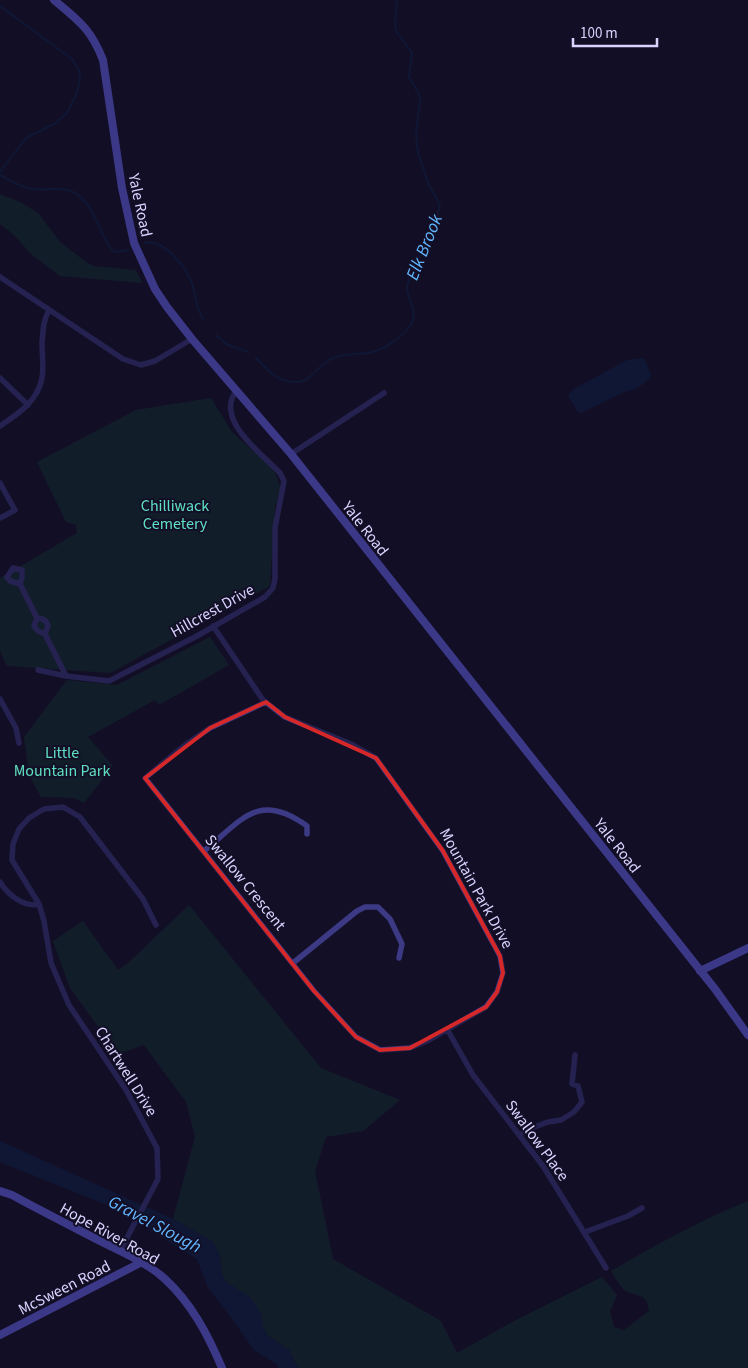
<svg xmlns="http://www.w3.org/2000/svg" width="748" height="1368" font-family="'Source Sans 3',sans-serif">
<rect width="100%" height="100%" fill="#130f26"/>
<path fill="#12302f" d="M0 194 22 203 38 213 60 242 86 262 94 266 136 270 142 283 60 276 31 254 14 235 0 224Z
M211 398 232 432 274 470 278 480 281 490 275 507 270 586 110 673 7 666 0 651V578L77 533 76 525 66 522 37 462 136 410Z
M210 637 229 665 159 705 155 700 88 737 113 766 84 803 74 798 41 797 29 775 24 737 67 680 117 685Z
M189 905 321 1068 400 1100 363 1131 326 1137 315 1171 333 1259 441 1321 457 1353 516 1320 602 1277 617 1295 610 1311 614 1327 624 1330 649 1311C647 1293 638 1297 626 1291 621 1288 615 1277 611 1271 656 1245 700 1220 748 1201V1368H298L289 1350 268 1336 263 1327 260 1311 225 1281 221 1271 220 1256 213 1242 173 1219 195 1137 186 1102 144 1045 118 1054 70 988 53 941 83 921 118 970 128 963Z"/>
<path fill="#0c2248" d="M644 358 651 375C647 384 633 391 624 392L581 413 578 412 568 395 574 389 627 360Z
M0 1141 173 1219 213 1242 220 1256 221 1271 225 1281 251 1298 260 1311 263 1327 268 1336 289 1350 298 1368H278V1365L254 1350 222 1305 208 1288 197 1259 112 1207 0 1162Z"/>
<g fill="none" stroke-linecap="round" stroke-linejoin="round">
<path stroke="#0c2248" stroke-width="2" d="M0 6 72 59 79 70 80 80 76 95 67 113 56 123 26 138 0 172
M0 175C11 181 20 187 32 189 47 191 66 185 78 195 96 208 99 235 113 251L117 252 128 250
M145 243C163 238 185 266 191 281 197 295 194 304 203 319
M216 335 226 344 248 352
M256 358C268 370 277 383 297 382 311 382 318 365 331 359 344 353 354 355 368 353 382 351 401 338 409 327 421 312 406 299 407 287 408 281 412 274 414 269 422 247 435 228 440 205L429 185 418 153 416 135 420 100 419 94 409 77 412 53 396 31 395 24 397 0"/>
<path stroke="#3d3a85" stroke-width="5.5" d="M0 277 123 359 141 365 155 361 192 339
M0 378 28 405
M0 426C18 414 38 401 42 378 44 367 42 354 42 343 43 331 43 321 49 310
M291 454 384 393
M0 483 15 510 0 518
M20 584 22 577V570L13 568 7 577 10 581 20 584 37 618
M37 618 34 626 38 631 45 634 66 676
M37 618C44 619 46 620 48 626L45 634
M213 626 263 700 285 717 351 744 376 758 443 851 500 956 503 973 497 992 486 1007 427 1041 410 1048 380 1050 356 1037 314 991 145 778 185 745 210 728 266 702
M38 670 66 676 109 681 197 636 265 597 273 588 275 578V528L284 481 280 473C262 454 213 419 237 390
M0 699 16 728 19 743
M204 851C242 820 258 791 307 826V834
M0 882C7 894 24 908 39 904
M293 963 357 911 365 907H378L390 919 402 944 399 958
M447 1029 473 1075 543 1166 606 1268
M519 1135 529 1129 548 1122 561 1120 574 1112 582 1102 578 1086 572 1084 575 1055
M585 1232 628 1216 642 1208
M120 1251 158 1179 157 1148 126 1090 69 1005 51 963 44 921 39 904 12 860 13 844 19 829 29 818 44 809 63 807 80 817 143 899 156 925"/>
<path stroke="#6f6bff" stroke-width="8" d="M54 0C79 21 91 29 103 60L122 188 134 243 155 289 167 307 192 339 291 454 715 989 748 1035
M700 971 748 948
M0 1191 12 1195C43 1212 75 1228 106 1244 126 1254 149 1264 165 1279 192 1304 208 1335 222 1368
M0 1335 140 1263"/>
</g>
<path d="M0 0H748V1368H0ZM266 702 285 717 376 758 443 851 500 956 503 973 497 992 486 1007 410 1048 380 1050 356 1037 314 991 145 778 210 728Z" fill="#130f26" fill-opacity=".55" fill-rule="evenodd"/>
<path fill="none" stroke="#d62828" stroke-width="4" stroke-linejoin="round" d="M266 702 285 717 376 758 443 851 500 956 503 973 497 992 486 1007 410 1048 380 1050 356 1037 314 991 145 778 210 728Z"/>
<g text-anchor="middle" stroke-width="4" stroke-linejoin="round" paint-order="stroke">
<g font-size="16" fill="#d9d4ff" stroke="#130f26">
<text transform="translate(141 205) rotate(78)" y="6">Yale Road</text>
<text transform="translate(366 528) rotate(52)" y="6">Yale Road</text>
<text transform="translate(212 610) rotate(-29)" y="6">Hillcrest Drive</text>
<text transform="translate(618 845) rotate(52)" y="6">Yale Road</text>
<text transform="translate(246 882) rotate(51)" y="6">Swallow Crescent</text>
<text transform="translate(477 888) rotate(61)" y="6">Mountain Park Drive</text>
<text transform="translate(127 1071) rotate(58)" y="6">Chartwell Drive</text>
<text transform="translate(538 1140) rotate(54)" y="6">Swallow Place</text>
<text transform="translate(110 1233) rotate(29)" y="6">Hope River Road</text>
<text transform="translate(64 1287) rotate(-27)" y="6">McSween Road</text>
</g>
<g font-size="16" fill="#5fe0c0" stroke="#130f26">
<text x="175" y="511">Chilliwack<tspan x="175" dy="18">Cemetery</tspan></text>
<text x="62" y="758">Little<tspan x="62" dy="18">Mountain Park</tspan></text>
</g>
<g font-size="18" font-style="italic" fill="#62b6ff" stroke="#130f26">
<text transform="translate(424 247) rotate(-68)" y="6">Elk Brook</text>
<text transform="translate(155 1224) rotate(28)" y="6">Gravel Slough</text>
</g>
</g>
<path d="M573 38v8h84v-8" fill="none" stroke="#d9d4ff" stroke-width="2.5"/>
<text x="580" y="38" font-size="15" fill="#d9d4ff" stroke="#130f26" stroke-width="4" paint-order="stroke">100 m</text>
</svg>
